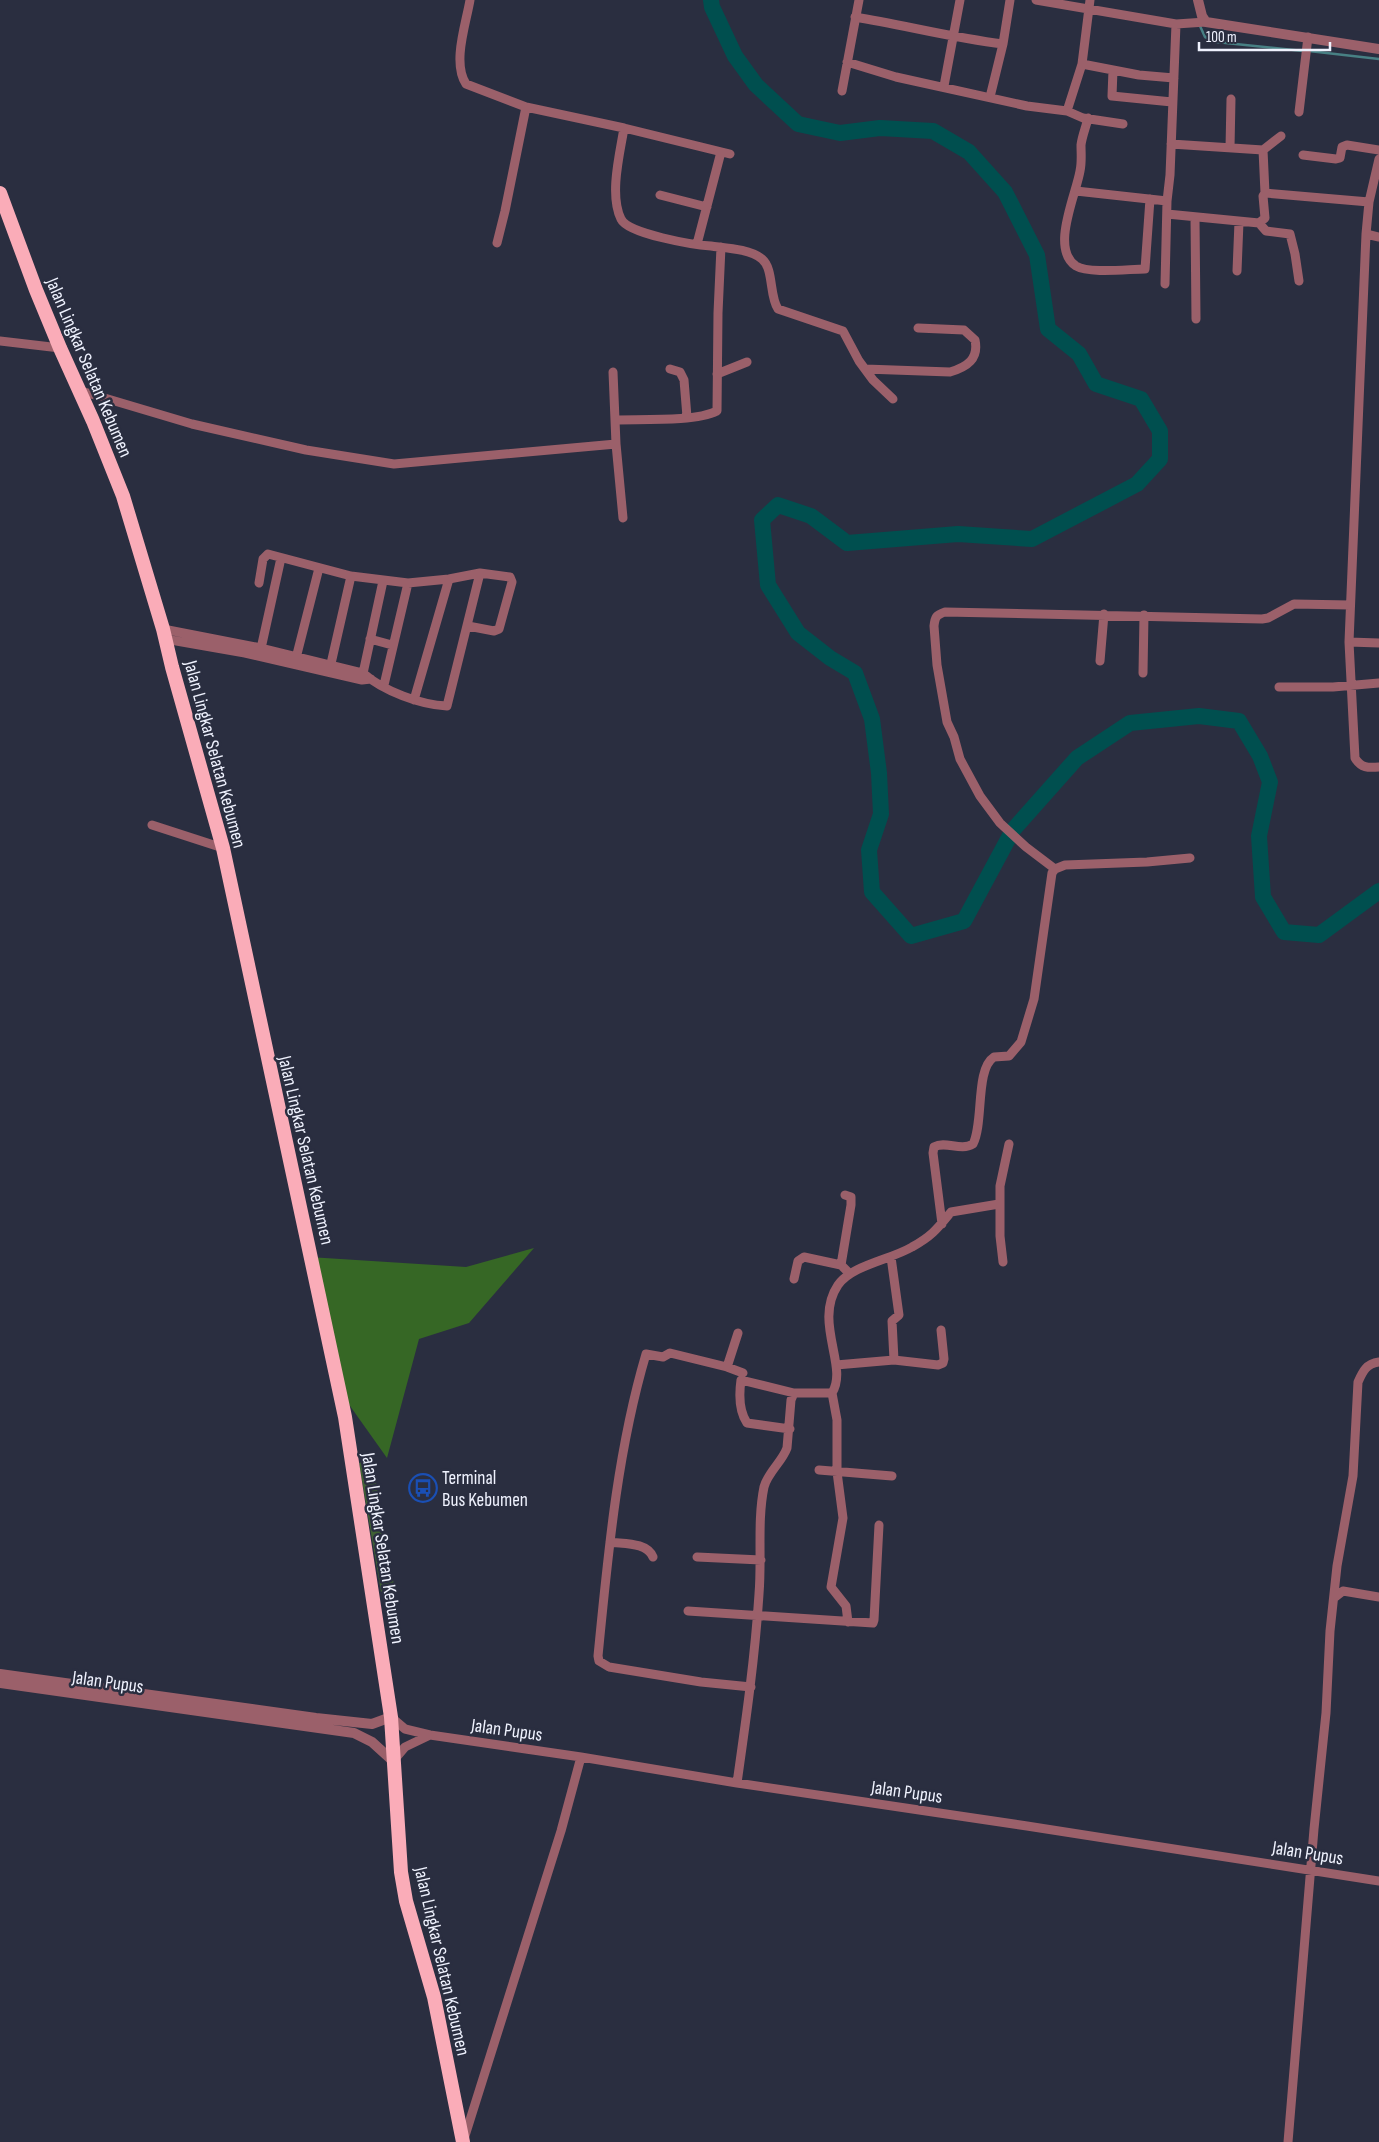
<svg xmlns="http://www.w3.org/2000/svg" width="1379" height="2142" font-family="'Sofia Sans Condensed',sans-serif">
<rect width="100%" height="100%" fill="#2a2e40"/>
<path fill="#3f6134" d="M372 1460 395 1591 381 1592 359 1463Z"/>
<path fill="#366725" d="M534 1248 469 1323 419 1339 387 1458 333 1382 309 1257 466 1267Z"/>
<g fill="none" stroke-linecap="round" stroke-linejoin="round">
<path stroke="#488084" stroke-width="2.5" d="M1200 26 1205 37 1216 42 1303 51
M1309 51 1379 59"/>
<path stroke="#004f4f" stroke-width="16" d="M711 0 712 7 735 56 756 85 798 124 840 133 880 128 933 131 969 152 1005 192 1037 255 1048 329 1079 354 1096 384 1141 399 1160 431V459L1137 484 1032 539 958 534 847 543 811 516 778 505 762 520 768 585 798 633 830 658 855 673 872 719 879 773 881 814 869 850 872 892 911 936 964 921 1013 830 1077 758 1130 723 1199 716 1239 721 1260 756 1270 782 1259 836 1263 897 1284 932 1319 935 1379 891"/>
<path stroke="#9b606a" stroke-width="9" d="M470 0C466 24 452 63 466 84L526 107 624 128 730 154
M1036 0 1176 24 1206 22
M855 17C904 25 953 38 1003 44
M847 62 896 77 1027 106 1067 111 1082 64 1090 0
M1082 64 1139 75 1174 78
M1113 70 1112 96 1172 102
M944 86 960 0
M842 91 859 0
M990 97 1003 44 1010 0
M1067 111 1083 118 1123 124
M1299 112 1308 37
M1088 118C1086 127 1082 136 1081 145 1081 154 1082 162 1080 171 1076 195 1050 249 1076 266 1089 274 1129 269 1145 269L1150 199
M624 128C620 153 609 195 621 219 628 234 694 245 711 246 726 248 750 249 762 259 774 269 769 296 778 309L843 331 859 361 873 380 893 399
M1171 144 1263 150 1281 136
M1230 148 1231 99
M1263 150 1265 193
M1303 155 1336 159 1340 158 1342 147 1347 145 1379 150
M1379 159 1369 202 1366 234 1349 642 1355 758C1361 768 1368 768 1379 767
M1076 191 1167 201
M660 195 707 207
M1167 214 1259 223 1265 218 1263 196 1265 193 1369 202
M1195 218 1196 319
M1259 223 1266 231 1290 234 1295 254 1299 281
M1366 234 1379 237
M497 243 505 211 526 107
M697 244 721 152
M1237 271 1239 222
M1165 284 1167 201 1170 175 1176 24
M0 341 60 348
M670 369 680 372 684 380 687 417
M865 369 950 372C967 367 979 359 975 340L964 330 918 328
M613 372 616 444 623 518
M717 374 747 362
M81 391 192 424 306 450 394 464 616 444
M615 420C641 419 695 422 717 411L718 313 721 247
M259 583 263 559 268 554 351 576 408 583 449 579 480 573 510 577 512 582 499 629 494 631 468 626
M163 629 261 648 363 673C383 691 421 705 447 706L480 573
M165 639 245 653 362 680 371 679
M370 639 392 645
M1349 642 1379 643
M260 653 281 558
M1100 661 1104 614
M295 662 319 568
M330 668 351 576
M1143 673 1144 615
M362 678 383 581
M384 685 408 583
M1279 687H1333L1379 683
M414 700 449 579
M152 825 223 848
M1055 869 1026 847 1000 823 980 796 960 759 954 737 947 722 937 665 934 626C935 617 936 615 945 612L1262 619 1268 618 1294 604 1350 605
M942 1224 933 1153 934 1147C946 1140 960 1152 973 1144 984 1123 975 1069 994 1057L1009 1056 1021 1042 1034 999 1052 873 1055 869 1065 865 1147 862 1190 858
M891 1257 899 1315 892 1321 894 1360
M1003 1262 1000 1236V1186L1009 1144
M841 1265 851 1205V1197L845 1195
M794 1279 798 1261 804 1257 841 1265 849 1273
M836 1365 894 1360 938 1365 943 1363 944 1359 941 1330
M727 1367 738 1333
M743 1373 727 1367 670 1353 663 1357 646 1354C617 1452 608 1555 598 1656L599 1661 609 1667 701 1682 751 1687
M832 1393 837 1420V1472L843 1518 831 1587 846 1606 848 1622
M790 1429 747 1423C739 1411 739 1394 741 1380L794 1393H832C849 1367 813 1322 838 1285 852 1265 890 1260 912 1247 932 1236 937 1229 951 1212L999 1204
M819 1470 892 1476
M610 1542C624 1544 647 1542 653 1557
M697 1557 761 1560
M1334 1598 1343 1591 1379 1597
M688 1611 873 1623 874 1620 879 1525
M391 1717 405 1729 430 1735 581 1757 737 1783 1027 1826 1379 1881
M394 1760 405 1747 430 1735
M737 1783C746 1720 755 1657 759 1594 762 1559 757 1521 764 1487 768 1472 782 1462 787 1448L791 1400 794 1393
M464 2139 561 1831 581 1757
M1288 2142 1314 1829 1326 1713 1330 1631 1337 1566 1353 1476 1358 1382C1363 1371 1366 1364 1379 1362"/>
<path stroke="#9b606a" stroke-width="10" d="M1198 0 1202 16 1206 22 1379 49
M0 1674 316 1718 372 1724 391 1717
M0 1683 354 1733 372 1742 393 1761"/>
<path stroke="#faacb8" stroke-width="14" d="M0 193 36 290 60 348 93 421 123 496 163 629 172 667 223 848 345 1417 391 1717 401 1872 406 1901 434 1997 463 2142"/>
</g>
<defs>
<symbol id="bus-ring" viewBox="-11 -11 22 22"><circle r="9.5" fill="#2a2e40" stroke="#1a4fb4" stroke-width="1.5"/><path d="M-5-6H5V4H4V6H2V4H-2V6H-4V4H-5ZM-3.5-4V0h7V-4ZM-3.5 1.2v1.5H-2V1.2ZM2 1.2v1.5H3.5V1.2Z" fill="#1a4fb4"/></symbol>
</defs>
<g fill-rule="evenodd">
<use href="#bus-ring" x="407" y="1472" width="32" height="32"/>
</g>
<g text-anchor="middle" stroke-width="5" stroke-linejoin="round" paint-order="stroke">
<g font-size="19" fill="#eff2fe" stroke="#2a2e40">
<text transform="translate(90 367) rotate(67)" y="7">Jalan Lingkar Selatan Kebumen</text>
<text transform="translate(216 754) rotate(75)" y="7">Jalan Lingkar Selatan Kebumen</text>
<text transform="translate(307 1150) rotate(77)" y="7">Jalan Lingkar Selatan Kebumen</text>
<text transform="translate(384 1548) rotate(81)" y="7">Jalan Lingkar Selatan Kebumen</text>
<text transform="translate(108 1681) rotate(8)" y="7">Jalan Pupus</text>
<text transform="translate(507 1729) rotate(8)" y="7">Jalan Pupus</text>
<text transform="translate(907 1791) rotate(8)" y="7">Jalan Pupus</text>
<text transform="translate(1308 1852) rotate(9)" y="7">Jalan Pupus</text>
<text transform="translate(443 1961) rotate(77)" y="7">Jalan Lingkar Selatan Kebumen</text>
</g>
<g font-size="19" fill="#eff2fe" stroke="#2a2e40" text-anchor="start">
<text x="442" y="1484">Terminal<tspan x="442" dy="22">Bus Kebumen</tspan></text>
</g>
</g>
<path d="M1199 42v8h131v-8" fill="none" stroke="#eff2fe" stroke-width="2.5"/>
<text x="1206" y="42" font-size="15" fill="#eff2fe" stroke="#2a2e40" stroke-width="4" paint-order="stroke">100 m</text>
</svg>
